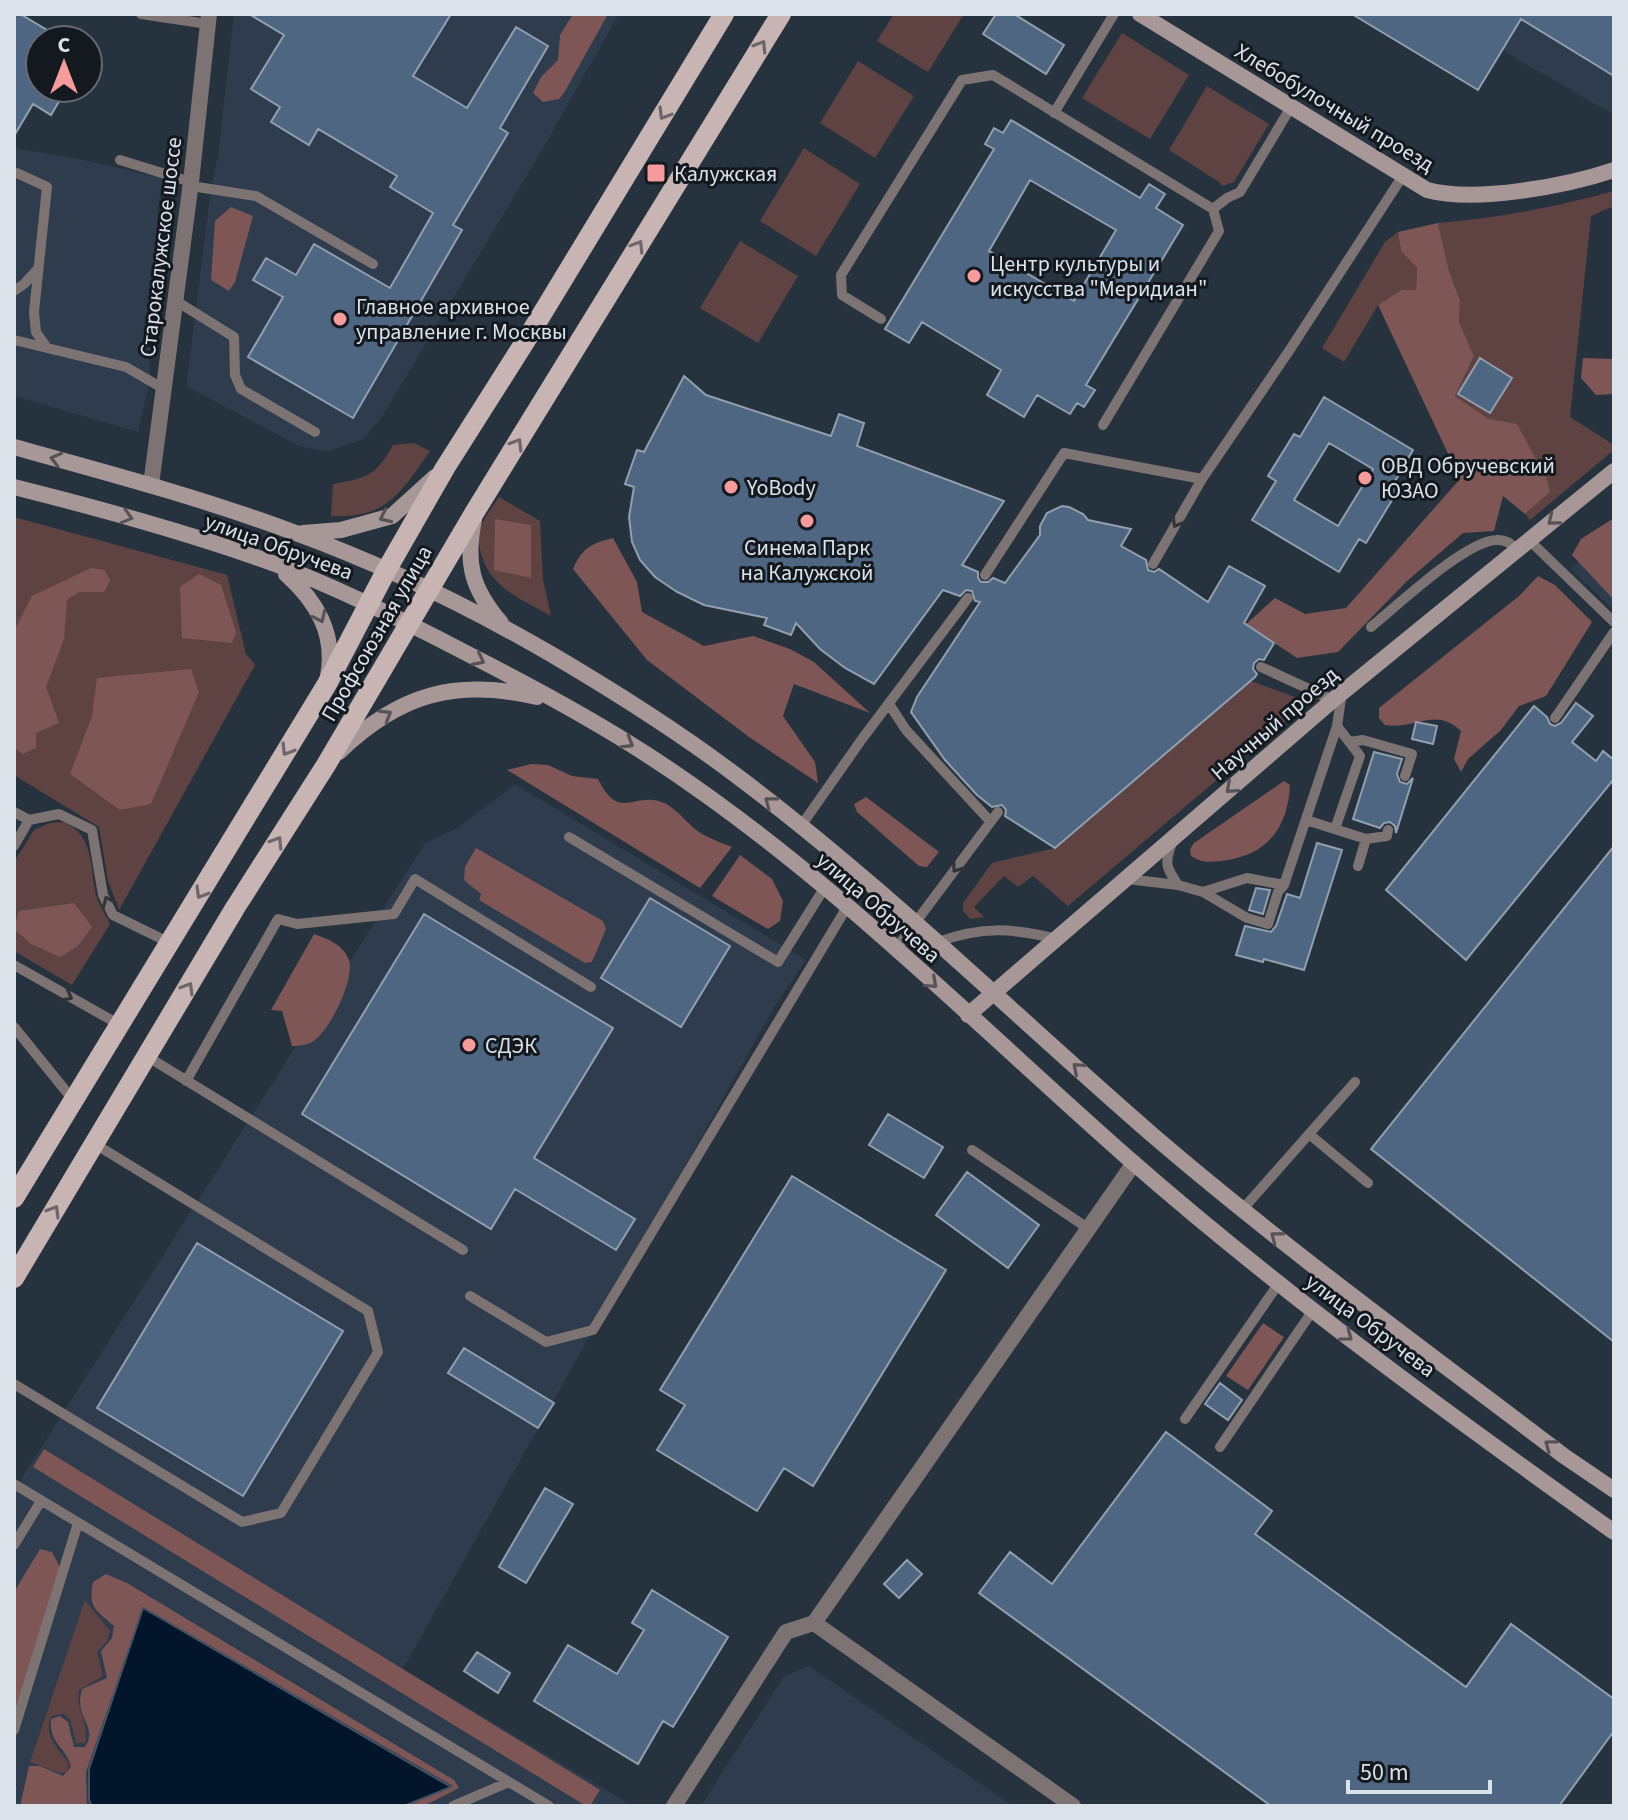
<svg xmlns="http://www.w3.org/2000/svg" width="1628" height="1820" font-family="'Source Sans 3',sans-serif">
<rect width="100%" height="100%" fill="#27323f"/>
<path fill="#2e3c4e" d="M234 14H619L546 143 381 418 364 439 327 452 299 446 188 387 187 381 211 189 218 156Z
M1439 14H1614V115Z
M14 148 79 159 163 178 157 211 166 214 149 338 150 379 138 432 14 396Z
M1614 532V610L1571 569Z
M515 784 806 960 776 1004 403 1669 633 1806H14V1490L425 843 459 827Z
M809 1666 1013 1806H701L784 1676Z"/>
<path fill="#5f4342" d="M894 14H964L928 72 877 41Z
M1122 33 1189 75 1150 139 1082 98Z
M858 61 914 96 875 158 820 123Z
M1207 86 1269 124 1234 182 1222 186 1219 182 1169 150Z
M804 148 860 184 816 256 760 221Z
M1614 191V206L1591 216 1570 417 1614 445V450L1530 520 1525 514 1550 492 1489 419 1455 396 1474 356 1459 322 1460 300 1449 271 1438 223C1498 218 1556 207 1614 191Z
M1398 232 1401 251 1417 268 1416 290 1378 305 1344 362 1322 348 1385 242Z
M740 241 798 276 758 343 700 308Z
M414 443 430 451C401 493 386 519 331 516L333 484C367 478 376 476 393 445Z
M499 497 540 521 543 580 551 616C520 598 488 588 480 549 478 541 478 532 482 524 486 515 493 506 499 497Z
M14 517 227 575 246 654 255 665 119 910 108 881 99 827 14 775Z
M1251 681 1295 697 1300 706 1298 711 1068 906 1033 876 1018 887 1004 876 974 907 984 917 970 919 963 911V903L992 863 1055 848Z
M63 822C94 834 90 867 96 895 99 905 106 915 110 924L72 985 14 951V862L34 830 50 823Z
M85 1600 110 1631 107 1641 97 1652 103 1676 79 1690C75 1710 90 1724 85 1743H76L70 1719 63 1714 51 1716C43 1737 58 1748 69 1764L67 1772 60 1773 30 1762Z"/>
<path fill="#7d5655" d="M573 14H608L564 93 559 99 543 102 533 93 541 77 558 60 560 35Z
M231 207 253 216 235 282 229 291 211 280 215 221Z
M1438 223 1449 271 1460 300 1459 322 1474 356 1455 396 1489 419 1517 424 1546 477 1550 492 1525 514 1503 496 1494 531 1463 533 1407 581 1338 652 1297 658 1246 624 1275 598 1305 614 1346 608 1460 479 1378 305 1402 290H1416L1417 268 1401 251 1398 232Z
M1583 358 1614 359V394L1596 395 1581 378Z
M1614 518V600L1572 555 1581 539Z
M495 519 531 525V578L494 570Z
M613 538 637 582 642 612 704 646 753 636 790 649 814 662 870 713 794 684 783 716 815 762 818 783 749 737 647 660 573 569C582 548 592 543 613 538Z
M91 568 105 570 110 581 104 592H79L67 600 64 639 46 687 59 723 36 733V748L23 754 14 748V631L32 596Z
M199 574 221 585 236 632 232 643 182 638 180 587Z
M1538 576 1555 585 1592 622 1546 696 1519 706 1501 730 1468 759 1461 772 1454 759 1461 731C1435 706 1415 730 1385 725L1379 718V708L1519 596Z
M191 669 199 692 151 804 120 810 70 774 92 716 97 678Z
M531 764 548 765 572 776 598 779C621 825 635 787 668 805 681 813 690 827 702 834 711 839 722 843 732 847L700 888 507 770Z
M1284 781 1290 785C1288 829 1266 856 1221 861 1208 862 1202 863 1191 856L1190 849 1194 843Z
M866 797 939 852 927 867 919 866 857 812 854 804Z
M476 848 603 921 606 929 592 962 585 963 479 900 481 894 464 880 465 867Z
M740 855 772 879 783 901 780 921 768 929 712 896Z
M74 903 92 927 78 946 60 957 31 944 14 929 19 911Z
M314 934C328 939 343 944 349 960 355 979 331 1027 316 1039 310 1045 300 1046 292 1046L282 1011 271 1010Z
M1263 1323 1284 1337 1248 1390 1226 1376Z
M44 1449 600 1790 590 1806H586L33 1467Z
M40 1549 52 1552 62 1571 14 1716V1592Z
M106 1574 127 1583 454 1780 459 1788 424 1806H407L453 1786 143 1607 86 1772 87 1806H20L29 1766H40L63 1776 71 1767C67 1747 49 1745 51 1719L60 1716 68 1722 74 1747H85C97 1730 80 1720 80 1702 80 1698 81 1693 82 1689L107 1678 101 1651 112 1638 114 1626C96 1609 88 1609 93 1582Z"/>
<path fill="#02152b" stroke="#435264" stroke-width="2" d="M143 1608 451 1787 404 1806H92L89 1800V1769Z"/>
<path fill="#4e6681" stroke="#919fae" stroke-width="2" fill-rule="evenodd" d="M14 14H20L64 40H40V88H67L51 115 33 104 14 136Z
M249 14H451L413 76 467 108 516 27 548 46 500 128 508 133 453 225 462 230 353 418 248 357 283 297 253 280 266 258 296 275 314 244 390 288 433 213 390 187 397 176 318 129 309 145 271 122 280 107 251 89 284 35Z
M996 14H1014L1064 45 1046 74 983 34Z
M1352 14H1614V76L1521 19 1478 90Z
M1011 120 1140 198 1149 184 1165 194 1156 208 1183 225 1086 385 1095 390 1084 407 1077 403 1070 414 1037 395 1024 417 987 395 1001 370 922 322 909 343 885 329 994 149 985 144 994 128 1003 133ZM1030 180 1116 230 1074 301 989 251Z
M1480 358 1512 378 1490 413 1458 394Z
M684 376 706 395 831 436 839 414 864 423 857 446 1004 501 962 565 978 572V578L981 582H988L993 578 1005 583 1040 535V526L1047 513 1062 506 1069 507 1083 514 1088 520 1131 529 1121 546 1146 560 1148 570 1154 572 1159 569 1208 602 1229 566 1265 586 1244 623 1274 643 1264 660 1259 659 1254 663 1253 669 1257 674 1255 677 1055 848 1005 816 1006 810 1002 805 992 807 977 795 945 760 911 712 917 697 980 602 975 601 972 591 966 590 960 596 943 590 874 684 845 668 820 649 796 623 791 635 764 625 767 618 704 605 677 592 655 577 640 560 632 542 629 517 634 487 625 484 637 450 644 452Z
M1324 397 1413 450 1394 483 1400 487 1366 543 1359 539 1339 572 1252 520 1276 481 1268 476 1294 434 1300 437ZM1329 443 1373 469 1338 526 1294 500Z
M1576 703 1593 716 1572 742 1596 761 1603 751 1614 760V779L1466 960 1386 890 1534 706 1547 717 1550 724 1555 726 1561 723Z
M1416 722 1437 726 1433 744 1412 739Z
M1374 752 1402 759 1397 774 1400 782 1407 784 1413 778 1396 833 1395 826 1390 822 1384 823 1380 828 1353 819Z
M1317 843 1342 850 1304 970 1264 959 1263 962 1236 955 1245 926 1271 932 1276 926 1287 894 1300 898Z
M1614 846V1342L1371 1149Z
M1256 888 1270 890 1263 914 1249 910Z
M650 898 730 946 681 1027 601 978Z
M424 914 613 1028 534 1158 635 1219 616 1250 515 1189 491 1229 302 1114Z
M888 1114 943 1147 924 1178 869 1145Z
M967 1172 1039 1225 1008 1268 936 1215Z
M792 1176 946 1270 813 1486 784 1468 757 1511 657 1450 685 1405 660 1390Z
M197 1243 343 1331 243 1496 97 1408Z
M464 1348 554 1403 538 1428 448 1373Z
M1220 1383 1242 1400 1228 1420 1205 1404Z
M1166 1432 1272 1511 1255 1534 1466 1687 1511 1624 1614 1699V1731L1559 1806H1271L979 1593 1010 1552 1052 1584Z
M545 1488 573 1504 526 1583 499 1567Z
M907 1560 922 1574 899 1598 884 1584Z
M652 1590 728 1637 673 1727 663 1721 638 1764 534 1701 568 1645 617 1674 644 1630 632 1623Z
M477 1652 510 1673 498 1693 464 1671Z"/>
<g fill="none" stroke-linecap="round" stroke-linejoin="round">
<path stroke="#7c7372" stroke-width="10" d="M141 14 208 24
M1054 113 1114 14
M120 160 191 182
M17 173 47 187 34 312 36 332 45 345
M191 186 256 196 373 264
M14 291 24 284 38 269
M176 301 234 337 235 375 241 389 315 432
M881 319 842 295 841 275 962 80 993 75 1213 209 1227 198 1240 192 1291 107
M14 340 126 367 164 389
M1103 425 1219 231 1213 209
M1529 540 1614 622
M1153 564 1202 479 1289 351 1402 177
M985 575 1064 453 1202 479
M1371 627C1397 606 1464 542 1496 540 1505 539 1511 544 1518 549
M1261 667 1333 700
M889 704 906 730 990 821
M1555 718 1614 632
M1349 742 1363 740 1412 754 1405 776
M14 812 29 820 59 814 92 830 103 895 113 915 170 943
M1306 820 1366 839 1358 866
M801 826 862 739 968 598
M1335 829 1360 756 1337 726
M569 837 778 962 825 887
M1366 839 1387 836 1388 830
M1172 843C1164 864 1166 867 1178 885
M14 846 29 820
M1127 879 1178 885 1203 892 1247 878 1284 885 1337 726 1342 692
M1203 892 1247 918 1268 924 1278 892 1284 885
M938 942C982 926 1013 928 1057 939
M895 950 998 812
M14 965 120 1025
M14 1027 74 1101
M148 1057 463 1250
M186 1081 278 919 297 924 394 914 415 879 591 987
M1309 1134 1368 1183
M972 1150 1089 1229
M1242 1210 1355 1082
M470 1296 546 1342 593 1330 847 907
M14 1384 242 1522 281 1513 378 1352 368 1311 95 1144
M1185 1419 1279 1283
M1220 1447 1313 1310
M14 1484 549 1806
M14 1545 41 1501
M14 1730 78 1523
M453 1806 509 1782"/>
<path stroke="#7c7372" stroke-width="16" d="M151 485 191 182 209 14
M814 1623 1073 1806
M674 1806 786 1632 814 1623 1134 1163"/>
<path stroke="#a79797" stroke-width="16" d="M1140 14 1427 190C1476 203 1566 186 1614 170
M14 447C108 473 202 498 293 532 384 565 472 608 556 657 617 693 680 733 737 776 885 887 1016 1017 1156 1138 1287 1250 1427 1352 1564 1456L1614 1490
M14 487C102 509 190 533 275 564 341 589 405 621 468 654 529 685 589 717 646 754 823 868 972 1021 1129 1159 1282 1293 1448 1414 1614 1532
M474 520C465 564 472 589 501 623
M303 533 341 530 392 516 435 477
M286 574C316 601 336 633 328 676
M339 752C399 694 456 678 537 697
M968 1015 1333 700 1614 471"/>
<path stroke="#c8b4b3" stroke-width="20" d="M14 1198 327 684 386 571 445 468 528 337 724 14
M14 1278 235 908 326 765 476 510 781 14"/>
</g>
<defs><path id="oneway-chevron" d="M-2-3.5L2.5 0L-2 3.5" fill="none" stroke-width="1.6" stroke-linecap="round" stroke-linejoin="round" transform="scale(2)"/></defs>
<g stroke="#6e6669">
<use href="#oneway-chevron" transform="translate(761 46) rotate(-58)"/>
<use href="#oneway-chevron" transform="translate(664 114) rotate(121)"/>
<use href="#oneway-chevron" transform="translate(638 246) rotate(-58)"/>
<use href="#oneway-chevron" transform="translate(517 444) rotate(-58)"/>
<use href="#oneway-chevron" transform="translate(287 750) rotate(121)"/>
<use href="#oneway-chevron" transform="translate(277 842) rotate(-58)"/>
<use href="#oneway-chevron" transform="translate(201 893) rotate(121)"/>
<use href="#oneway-chevron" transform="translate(188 988) rotate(-59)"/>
<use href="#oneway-chevron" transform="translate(54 1211) rotate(-59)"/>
</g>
<g stroke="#565255">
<use href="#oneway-chevron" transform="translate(56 459) rotate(-165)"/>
<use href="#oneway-chevron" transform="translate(127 517) rotate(16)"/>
<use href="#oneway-chevron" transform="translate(385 517) rotate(155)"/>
<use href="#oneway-chevron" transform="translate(1553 520) rotate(141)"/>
<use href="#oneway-chevron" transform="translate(320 617) rotate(65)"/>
<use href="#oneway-chevron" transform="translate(479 660) rotate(27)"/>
<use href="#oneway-chevron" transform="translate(386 715) rotate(-31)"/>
<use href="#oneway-chevron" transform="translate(628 743) rotate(31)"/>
<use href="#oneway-chevron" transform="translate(1231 788) rotate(139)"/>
<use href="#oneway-chevron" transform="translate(770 802) rotate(-142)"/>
<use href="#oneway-chevron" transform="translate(932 983) rotate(42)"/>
<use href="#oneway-chevron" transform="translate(1078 1068) rotate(-138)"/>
<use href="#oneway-chevron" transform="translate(1276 1237) rotate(-142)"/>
<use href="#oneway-chevron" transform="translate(1347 1336) rotate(37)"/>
<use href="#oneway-chevron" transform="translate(1550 1445) rotate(-143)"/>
</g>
<g stroke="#333438">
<use href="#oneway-chevron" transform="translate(1177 522) rotate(120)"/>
<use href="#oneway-chevron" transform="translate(957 867) rotate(126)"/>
<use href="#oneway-chevron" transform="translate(108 902) rotate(-113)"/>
<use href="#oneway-chevron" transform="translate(67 996) rotate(29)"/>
</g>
<g fill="#f59b9b" stroke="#14191f" stroke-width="3">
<rect x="646" y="163" width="20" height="20" rx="4"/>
<circle cx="974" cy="276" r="8"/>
<circle cx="340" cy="319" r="8"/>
<circle cx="1365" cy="478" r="8"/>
<circle cx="731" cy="487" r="8"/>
<circle cx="807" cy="521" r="8"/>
<circle cx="469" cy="1045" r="8"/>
</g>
<g text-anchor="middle" stroke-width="6" stroke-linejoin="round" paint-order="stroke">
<g font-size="22" fill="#dbe2ea" stroke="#14191f">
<text transform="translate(1335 107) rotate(31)" y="8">Хлебобулочный проезд</text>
<text transform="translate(160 247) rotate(-83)" y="8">Старокалужское шоссе</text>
<text transform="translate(279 546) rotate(20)" y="8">улица Обручева</text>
<text transform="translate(376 633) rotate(-60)" y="8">Профсоюзная улица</text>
<text transform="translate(1274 723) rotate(-41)" y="8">Научный проезд</text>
<text transform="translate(879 907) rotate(41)" y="8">улица Обручева</text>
<text transform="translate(1371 1325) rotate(37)" y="8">улица Обручева</text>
</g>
<g font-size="22" fill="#dbe2ea" stroke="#14191f" text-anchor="start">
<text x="674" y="181">Калужская</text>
<text x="990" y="271">Центр культуры и<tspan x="990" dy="25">искусства "Меридиан"</tspan></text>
<text x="356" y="314">Главное архивное<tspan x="356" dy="25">управление г. Москвы</tspan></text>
<text x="1381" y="473">ОВД Обручевский<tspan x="1381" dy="25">ЮЗАО</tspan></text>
<text x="747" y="495">YoBody</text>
<text x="807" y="555" text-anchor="middle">Синема Парк<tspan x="807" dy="25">на Калужской</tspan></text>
<text x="485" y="1053">СДЭК</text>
</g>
</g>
<rect width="1628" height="1820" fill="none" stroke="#dbe2ea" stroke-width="32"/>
<g transform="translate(64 64)"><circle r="38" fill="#14191f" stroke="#646970" stroke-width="2"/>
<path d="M0-6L14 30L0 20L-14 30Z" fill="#f59b9b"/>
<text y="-12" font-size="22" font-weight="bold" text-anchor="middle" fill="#dbe2ea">С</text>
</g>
<path d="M1348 1780v12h142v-12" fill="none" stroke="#dbe2ea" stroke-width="4"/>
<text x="1360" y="1780" font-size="24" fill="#dbe2ea" stroke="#14191f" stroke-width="6" paint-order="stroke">50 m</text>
</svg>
